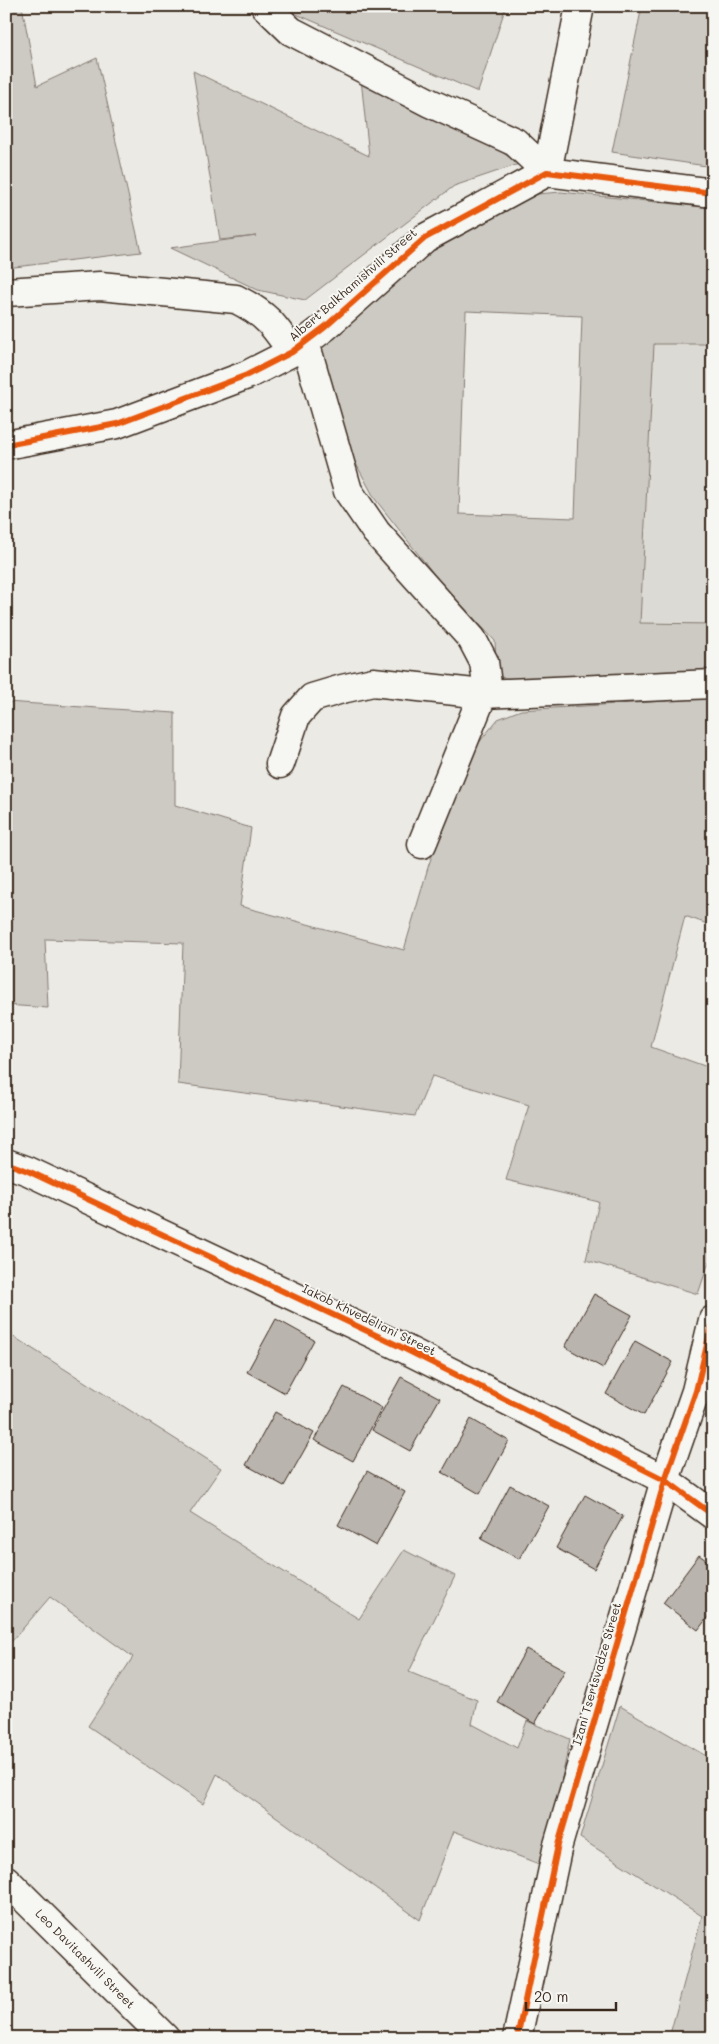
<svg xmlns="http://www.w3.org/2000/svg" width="719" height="2044" font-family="Mali,sans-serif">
<rect width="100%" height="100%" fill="#ebeae5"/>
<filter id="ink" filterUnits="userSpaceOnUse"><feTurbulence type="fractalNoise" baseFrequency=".02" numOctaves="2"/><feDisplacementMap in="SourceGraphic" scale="10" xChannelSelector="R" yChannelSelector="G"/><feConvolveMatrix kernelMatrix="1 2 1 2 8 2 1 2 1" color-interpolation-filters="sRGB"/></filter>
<g filter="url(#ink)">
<path fill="#dcdad4" d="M654 344H713V624H640Z"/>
<path fill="#cdcac4" stroke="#847a71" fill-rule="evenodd" d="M6 6H22L37 86 97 58 141 252 6 268Z
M286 6H506L478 92 287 10Z
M642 6H706L713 8V167L612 152Z
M193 71 369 156 361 79 486 141 519 164 454 186 305 300 258 290 170 248 256 236 220 240Z
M561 192 713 208V344H654L640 623 713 624V672L497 682 495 641 437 578 375 499 354 460 318 346 435 241 525 195ZM466 311 582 316 575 518 459 514Z
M713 698V926L685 916 651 1047 713 1069V1250L698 1294 586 1260 599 1202 506 1180 529 1105 432 1076 415 1116 178 1084 183 943 45 939 48 1008 6 1005V702L175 713V805L251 828 240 906 404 950 429 864 469 755 498 719 521 710Z
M6 1332 221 1468 190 1513 359 1619 404 1550 455 1576 409 1672 477 1700 472 1724 517 1748 527 1721 570 1739 544 1866 454 1831 420 1920 217 1774 203 1804 88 1726 133 1657 50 1597 6 1648Z
M620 1706 713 1760V2038H669L702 1916 580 1838Z"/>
<path fill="#bab4ae" stroke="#3b2a1e" d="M594 1294 632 1315 603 1368 565 1347Z
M276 1319 314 1340 285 1393 247 1372Z
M635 1341 673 1362 644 1415 606 1394Z
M401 1377 440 1398 410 1451 372 1430Z
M344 1387 382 1408 353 1461 314 1440Z
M275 1412 314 1433 284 1486 246 1465Z
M471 1419 509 1441 480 1494 442 1472Z
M367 1471 405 1492 376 1546 338 1525Z
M510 1485 549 1506 519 1559 481 1539Z
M585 1495 623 1516 594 1569 556 1548Z
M699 1555 713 1565V1610L698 1630 663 1603Z
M526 1649 565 1670 535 1724 497 1702Z"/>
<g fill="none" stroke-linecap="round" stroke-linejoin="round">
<defs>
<path id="minor" d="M265 6 291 31 430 103 515 142 547 172
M547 172 580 6
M6 292 100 286 236 299C266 314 274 325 292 352
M305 342 348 491 376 532 472 639 484 662 487 684 422 844
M6 445 117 424 247 375 292 352 325 327 425 238 547 172 713 193
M280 764 296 716 312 698 342 689 373 682 483 694 713 684
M6 1163 28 1171 399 1346 665 1480 713 1515
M6 1880 165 2038
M517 2038 558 1845 665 1480 696 1391 713 1320"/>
</defs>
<use href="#minor" stroke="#3b2a1e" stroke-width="31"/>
<use href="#minor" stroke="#f6f6f2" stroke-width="28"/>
<defs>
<path id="cycleway" d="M6 445 117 424 247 375 292 352 325 327 425 238 547 172 713 193
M6 1163 28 1171 399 1346 665 1480 713 1515
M517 2038 558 1845 665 1480 696 1391 713 1320"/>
</defs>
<use href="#cycleway" stroke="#f6f6f2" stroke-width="9"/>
<use href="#cycleway" stroke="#e8590c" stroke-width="6"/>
</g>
</g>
<g text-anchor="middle" stroke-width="4" stroke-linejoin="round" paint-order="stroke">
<g font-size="12" fill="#3b2a1e" stroke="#f6f6f2">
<text transform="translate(353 285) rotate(-41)" y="4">Albert Balkhamishvili Street</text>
<text transform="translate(369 1320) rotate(26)" y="4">Iakob Khvedeliani Street</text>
<text transform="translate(597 1674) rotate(-74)" y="4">Izani Tsertsvadze Street</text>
<text transform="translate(85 1959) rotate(45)" y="4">Leo Davitashvili Street</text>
</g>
</g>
<rect width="719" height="2044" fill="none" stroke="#f6f6f2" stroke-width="25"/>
<rect x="12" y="12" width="694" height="2019" fill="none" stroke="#3b2a1e" stroke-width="2" filter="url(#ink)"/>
<path d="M526 2002v8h90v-8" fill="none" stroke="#3b2a1e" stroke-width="2.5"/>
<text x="534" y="2002" font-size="15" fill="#3b2a1e" stroke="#f6f6f2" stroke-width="4" paint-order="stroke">20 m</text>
</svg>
